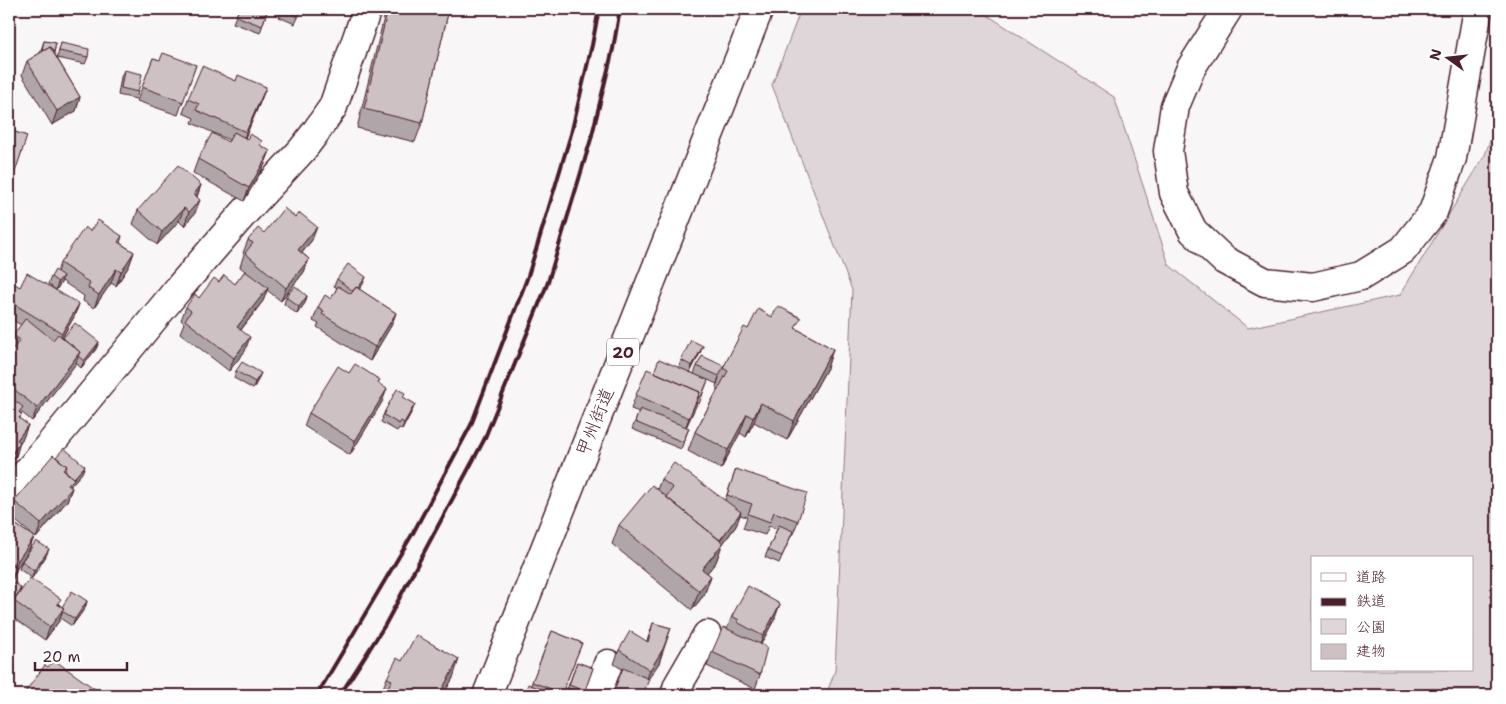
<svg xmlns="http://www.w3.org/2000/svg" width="1506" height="704" font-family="'Shantell Sans','Klee One',sans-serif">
<rect width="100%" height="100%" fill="#f8f6f7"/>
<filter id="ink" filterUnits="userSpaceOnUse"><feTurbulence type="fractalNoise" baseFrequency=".02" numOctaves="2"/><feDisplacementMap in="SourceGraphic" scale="10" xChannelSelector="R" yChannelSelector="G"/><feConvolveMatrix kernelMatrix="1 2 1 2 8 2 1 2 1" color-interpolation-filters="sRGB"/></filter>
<g filter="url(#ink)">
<path fill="#ded6d9" stroke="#947a82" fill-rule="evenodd" d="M801 9H978L1114 97 1169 265 1248 328 1400 295 1485 155 1497 121V695H826L835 671 852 290 772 85ZM1312 558H1472V670H1312Z"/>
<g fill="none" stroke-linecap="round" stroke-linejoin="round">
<defs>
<path id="minor" d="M9 494 179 288 243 214 302 150 315 133 333 107 367 9
M596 695 608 664
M675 695 678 685 707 635"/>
<path id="tertiary" d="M1228 9 1191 68 1175 106 1168 151 1174 193 1193 231 1224 260 1265 282 1313 287 1361 276 1403 250 1433 212 1452 158 1478 9"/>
<path id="trunk" d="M487 695 759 9"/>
</defs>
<use href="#minor" stroke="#4a1f2b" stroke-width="31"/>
<use href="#tertiary" stroke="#4a1f2b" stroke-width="31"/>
<use href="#trunk" stroke="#4a1f2b" stroke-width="31"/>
<use href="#minor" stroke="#fff" stroke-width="28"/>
<use href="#tertiary" stroke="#fff" stroke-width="28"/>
<use href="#trunk" stroke="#fff" stroke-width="28"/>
<path stroke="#4a1f2b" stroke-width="4" d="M317 695 413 533 471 425 528 276 571 134 592 45 599 9
M340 695 385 625 484 440 548 282 591 139 613 49 620 9"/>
</g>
<path fill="#b0a6a9" stroke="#4a1f2b" d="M239 9H268L260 33 233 23Z
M282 9H302L295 24 279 17Z
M386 9H449L422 123 415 142 357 128Z
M44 41 56 43 54 53 57 58 61 43 88 57 85 64 57 58 80 97 76 111 52 125 22 75 27 61 40 53Z
M153 58 160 60 196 65 178 115 137 101Z
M124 70 138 92 136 99 118 95 121 77Z
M236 81 266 87 261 100 245 138 260 146 265 164 244 201 193 173 198 159 228 142 229 140 192 123 194 118 183 113 188 99Z
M9 130 27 136 9 188Z
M201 185 197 197 195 213 184 226 179 221 157 245 133 224 138 210Z
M90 231 122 236 120 243 134 252 129 266 116 286 111 283 94 308 83 301 84 296 62 281 56 290 48 284 51 277 57 272 60 263Z
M264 233 312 240 302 253 309 259 304 272 281 301 267 290 263 301 241 330 245 351 229 371 180 333 184 323 181 320 186 307 199 298 219 282 235 284 245 271 240 267 244 254 243 253 248 240Z
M337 279 363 284 359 289 396 313 391 326 370 361 317 327 319 324 313 321 318 307 331 299 337 288 334 286Z
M20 287 79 304 74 317 62 338 99 342 96 349 81 368 76 363 32 421 21 412 20 419 28 425 23 438 20 442 16 456 9 465V354L11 351 9 349V347L13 335 21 325 9 318V289Z
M307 296 305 303 297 314 284 304 286 297Z
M772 317 797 329 833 349 827 368 787 440 754 422 746 437 740 433 721 469 688 451 695 432 718 389 716 387 719 377 717 384 708 380 699 404 696 403 686 427 689 428 681 449 632 429 639 412 631 409 636 395 654 372 679 367 681 360 703 346 700 353 690 372 694 374 697 366H724L748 329Z
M236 371 258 380 253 389 234 378Z
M349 373 380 380 378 383 382 402 350 455 304 426 309 413Z
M404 398 415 404 412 411 402 430 399 428 397 431 381 422 383 418H382L385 411Z
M56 457 82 473 71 485V487L72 488 67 501 36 538 9 515 14 501Z
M736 469 798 521 793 534H792L779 563 765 557 777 529 769 526 765 535 743 528 747 517 740 515 736 526 722 545 716 562 707 573 711 576 704 595 692 610 612 544 619 525 657 490 661 479 725 500Z
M9 520 34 537 29 550 17 568 12 581 9 586Z
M46 556 32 578 19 569 22 561Z
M21 588 20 593 59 604 62 607 87 601 85 608 72 626 60 618 59 621 45 640 9 615 12 606 9 611V591Z
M732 616 775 618 761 644 760 675 755 689 707 666 712 652 727 629Z
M653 623 671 628 659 663 648 679 622 669 614 664 619 650 647 641Z
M552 631 582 643 561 695H524L531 685Z
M402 661 453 678 443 695H380L387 678Z
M577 662 593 668 583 695H565Z"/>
<path fill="#908789" stroke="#4a1f2b" d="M266 87 261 100 242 145 246 132Z
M80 97 76 111 52 125 57 111Z
M270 151 265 164 244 201 249 188Z
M201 185 196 198 194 194Z
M200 200 195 213 184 226 189 212Z
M184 208 179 221 157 245 162 232Z
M317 227 312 240 293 264 298 250Z
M134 252 129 266 116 286 121 272Z
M309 259 304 272 281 301 286 288Z
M116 269 111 283 94 308 99 295Z
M63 276 61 283 56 290 58 282Z
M366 277 363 284 353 299 355 292Z
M268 288 263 301 232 341 237 327Z
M307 296 305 303 297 314 299 307Z
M79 304 74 317 57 346 62 333Z
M396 313 391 326 370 361 375 347Z
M250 337 245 351 229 371 234 358Z
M99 342 96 349 81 368 84 361Z
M703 346 700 353 690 373 692 366Z
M833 349 827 368 787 440 794 421Z
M80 352 75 365 32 421 37 408Z
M261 373 258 380 253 389 255 382Z
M387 389 382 402 350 455 355 441Z
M700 392 696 406 684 432 689 418Z
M761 403 754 422 746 437 753 418Z
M415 404 412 411 402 430 404 423Z
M747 414 740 433 721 469 728 450Z
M28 425 23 438 12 454 17 440Z
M20 442 16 456 9 465V458Z
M85 466 82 473 71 485 69 491 72 488 67 501 36 538 41 524 68 485Z
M741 512 736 526 722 545 716 562 695 588 702 569 717 551 720 540Z
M34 537 29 550 17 568 12 581 9 586V581L13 574 18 560Z
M49 549 46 556 32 578 34 571Z
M711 576 704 595 692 610 699 591Z
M21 588 19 595 14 601 9 611V608Z
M87 601 85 608 72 626 75 619Z
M780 604 775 618 758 650 763 636Z
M64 608 59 621 45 640 50 627Z
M663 649 659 663 645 684 650 670Z
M459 659 453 678 443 695H439Z"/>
<path fill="#cdc1c4" stroke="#4a1f2b" d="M239 9H268L262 26 236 16Z
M282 9H302L298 17Z
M388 9H449L422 123 364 109Z
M44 41 56 43 54 52 53 51 50 47 45 50H42Z
M61 43 89 49 88 57 59 51Z
M50 47 80 97 57 111 27 61Z
M163 53 196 65 183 102 142 87 153 58 160 60Z
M202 66 236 81 238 75 266 87 246 132 196 110 199 104 188 99Z
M124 70 142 74 138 92 121 88Z
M9 130 27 136 13 178 9 176Z
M234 132 247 139 250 134 262 141 260 145 270 151 249 188 198 159 212 133 228 142Z
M178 165 201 185 194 194 200 200 189 212 184 208 162 232 138 210Z
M284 208 295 217 300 213 317 227 298 250 309 259 286 288 245 253 253 243 248 240 258 228 264 233Z
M98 220 122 236 118 242 134 252 121 272 116 269 99 295 88 288 90 283 60 263 85 227 90 231Z
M348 264 366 277 358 288 356 287 353 291 337 279Z
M55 270 63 276 58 282 51 277Z
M245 271 268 288 237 327 250 337 234 358 185 320 191 311 186 307 195 294 199 298 214 278 219 282 224 275 235 284Z
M27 273 79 304 62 333 9 301V289L13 283 20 287Z
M295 286 307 296 299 307 286 297Z
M338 286 351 294 356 287 396 313 375 347 322 314 324 311 318 307 325 295 331 299Z
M778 306 801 318 795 328 833 349 794 421 761 403 753 418 747 414 728 450 695 432 728 371 723 368 744 327 748 329 758 309 772 317Z
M26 318 53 340 58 334 80 352 37 408 9 385V354L20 340 13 335Z
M75 323 99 342 84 361 78 356 80 352 63 338Z
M691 340 703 346 692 366 681 360Z
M702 356 724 366 719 376 697 366Z
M659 359 708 380 701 397 699 396 700 392 654 372Z
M242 362 261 373 255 382 236 371Z
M355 364 380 380 378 383 387 389 355 441 309 413 338 366 349 373Z
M647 369 700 392 689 418 636 395Z
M397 389 405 393 403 397 415 404 404 423 401 421 399 424 384 415 386 412 385 411Z
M9 396 23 407 19 412 22 415 19 418 28 425 17 440 20 442 9 458Z
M640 409 689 428 683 442 635 422Z
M64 448 85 466 74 478 65 471 67 466 56 457Z
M53 455 67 466 63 470 74 479 68 485 72 488 41 524 14 501Z
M674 463 741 512 720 540 666 497 673 488 661 479Z
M736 469 807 493 798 521 774 512 770 522 748 514 752 504 727 495Z
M652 485 723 543 702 569 711 576 699 591 619 525Z
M9 520 34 537 18 560 16 559 12 565 17 568 9 579Z
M779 525 793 531 782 556 768 550Z
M36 541 49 549 34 571 22 561Z
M30 578 61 599 57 604 64 608 50 627 14 601Z
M14 582 21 588 9 608V591Z
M748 586 780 604 763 636 737 622 739 620 732 616Z
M72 591 87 601 75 619 62 611 64 608 62 607Z
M653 623 671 628 663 649 650 670 619 650 630 631 648 642Z
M723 627 767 647 760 675 712 652Z
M552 631 582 643 562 693 532 682Z
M416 635 459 659 439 695H384L392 680 387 678 397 658 402 661Z
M54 660 95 689 91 695H23L45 665 48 667Z
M577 662 593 668 585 691 569 685Z
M623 668 649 679 643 695H612Z
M528 684 556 695H524Z
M567 688 580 693 579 695H565Z"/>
</g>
<g text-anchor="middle" stroke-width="5" stroke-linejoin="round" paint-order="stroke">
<rect fill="#fff" stroke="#80626b" stroke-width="1" x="607" y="338.5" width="32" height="27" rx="4"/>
<g font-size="16" font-weight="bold" fill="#4a1f2b">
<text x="623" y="358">20</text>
</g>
<g font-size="18" fill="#4a1f2b" stroke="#fff">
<text transform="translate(595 422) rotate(-68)" y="6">甲州街道</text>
</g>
</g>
<rect width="1506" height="704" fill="none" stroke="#fff" stroke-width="30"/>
<rect x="15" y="15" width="1476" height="674" fill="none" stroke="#4a1f2b" stroke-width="2" filter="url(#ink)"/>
<rect x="1311" y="556" width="162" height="115" fill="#ffffff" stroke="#b7a5aa"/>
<rect x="1321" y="573" width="25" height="8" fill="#ffffff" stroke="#b7a5aa"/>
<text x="1356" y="582" font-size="15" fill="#4a1f2b">道路</text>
<rect x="1321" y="598" width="25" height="8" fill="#4a1f2b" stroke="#b7a5aa"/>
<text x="1356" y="606" font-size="15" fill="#4a1f2b">鉄道</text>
<rect x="1321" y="619" width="25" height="15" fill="#ded6d9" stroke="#b7a5aa"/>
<text x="1356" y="632" font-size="15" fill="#4a1f2b">公園</text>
<rect x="1321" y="644" width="25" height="15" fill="#cdc1c4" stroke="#b7a5aa"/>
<text x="1356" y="656" font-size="15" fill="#4a1f2b">建物</text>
<g transform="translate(1448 58) rotate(285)" stroke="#ffffff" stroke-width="4" paint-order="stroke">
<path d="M0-4L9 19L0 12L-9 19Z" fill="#4a1f2b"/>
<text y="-8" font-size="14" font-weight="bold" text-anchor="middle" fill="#4a1f2b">N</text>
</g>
<path d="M35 662v8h92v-8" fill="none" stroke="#4a1f2b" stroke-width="2.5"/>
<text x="42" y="662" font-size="15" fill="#4a1f2b" stroke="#ffffff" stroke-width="4" paint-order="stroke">20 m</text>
</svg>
